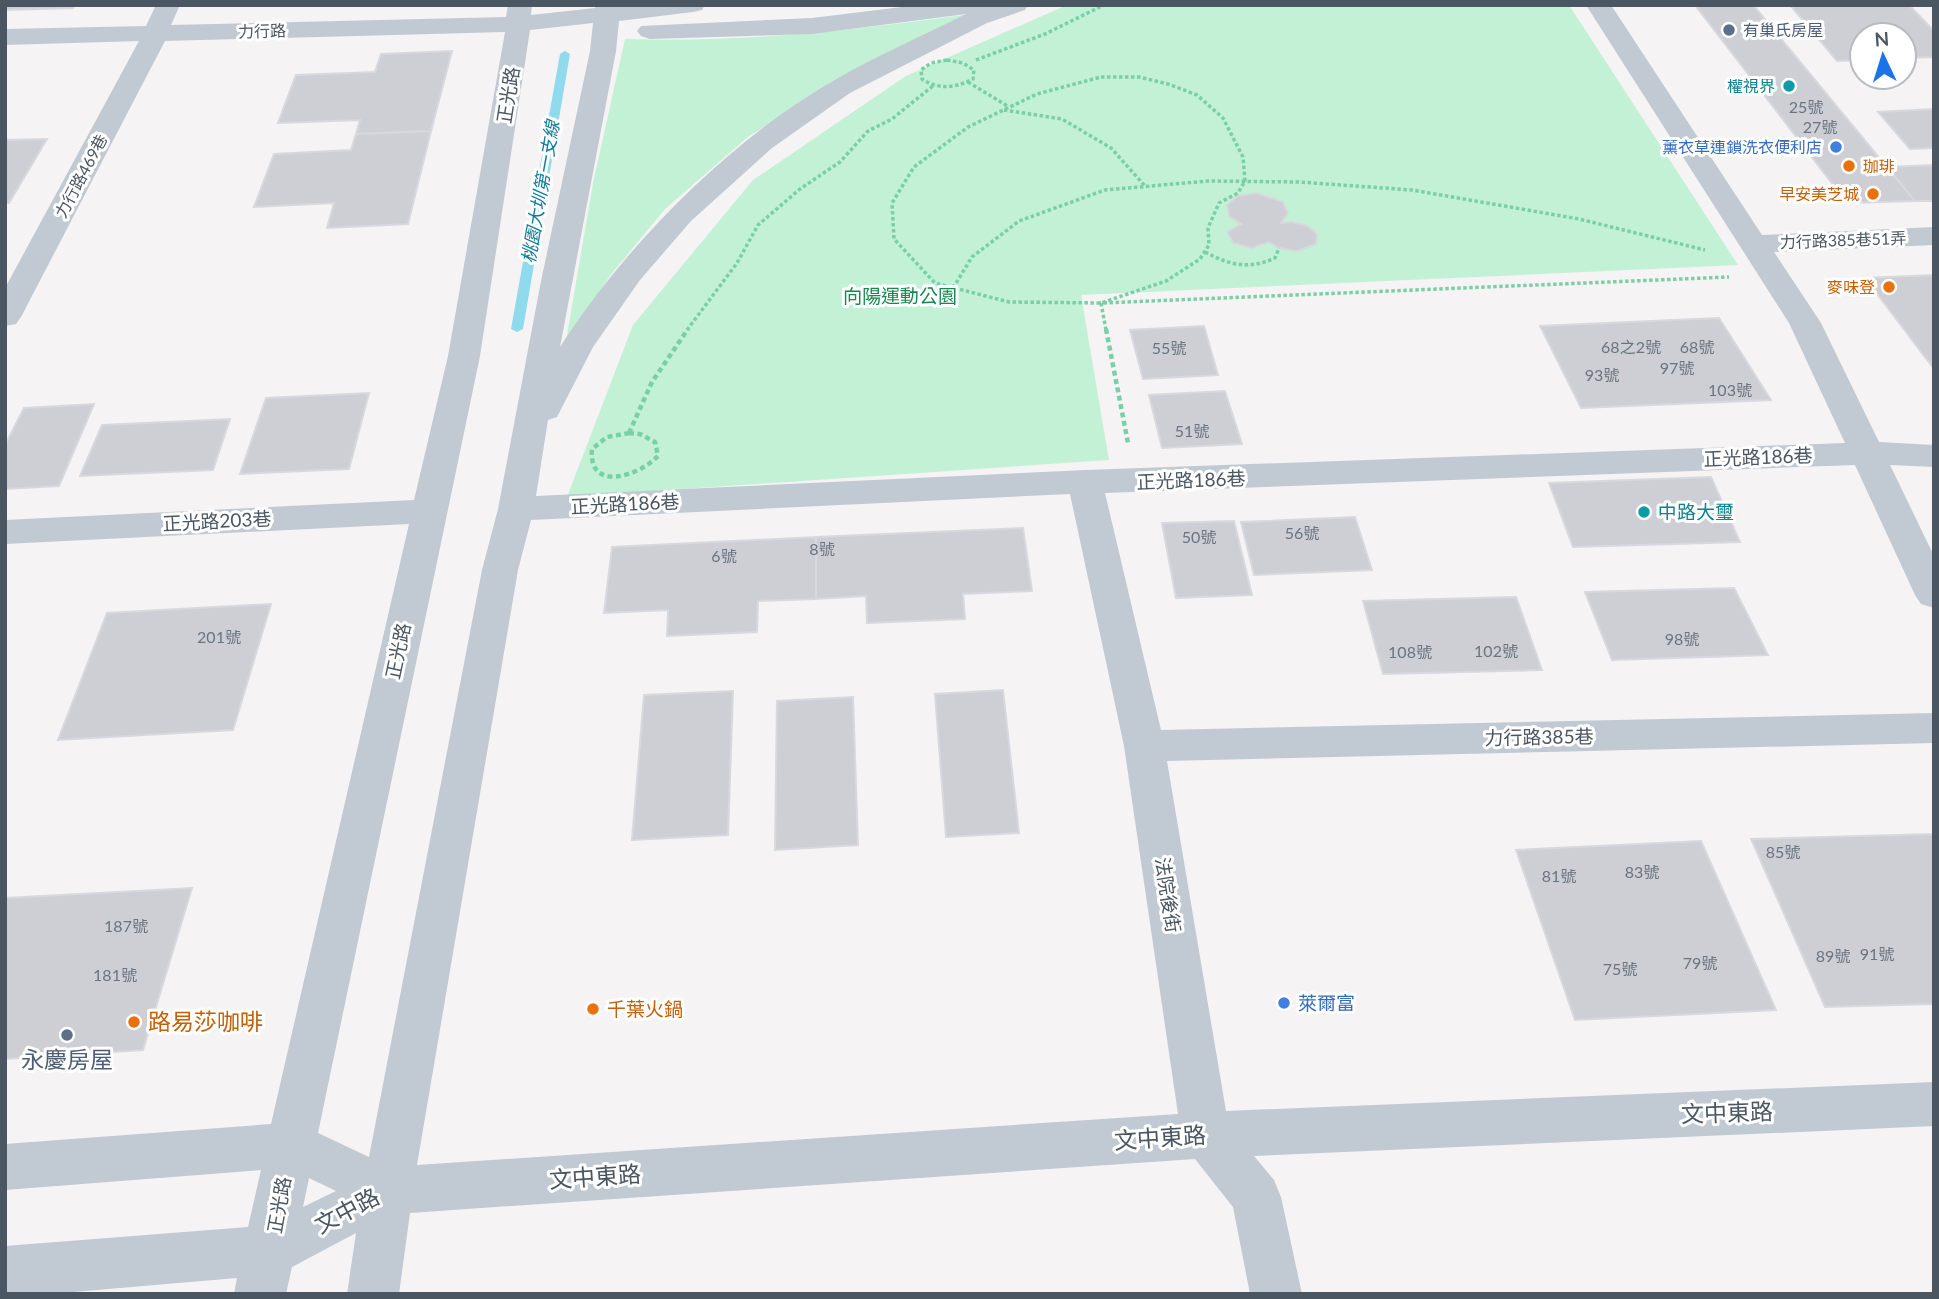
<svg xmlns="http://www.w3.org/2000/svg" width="1939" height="1299" font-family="Lato,'Noto Sans TC',sans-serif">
<rect width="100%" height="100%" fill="#f5f3f3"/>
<path fill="#c3f1d5" d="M1067 5H1569L1738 265 1081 295 1109 460 567 497 633 325 753 180 906 76Z
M971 14 835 84 749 136 665 209 609 277 565 347 593 183 625 39C743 43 854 30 971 14Z"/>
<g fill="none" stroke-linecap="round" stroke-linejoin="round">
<path fill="#90daee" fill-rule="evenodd" d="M565 51 570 54 523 329 517 332 511 329 560 54Z"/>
</g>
<path fill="#cdcfd5" stroke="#d7d9de" stroke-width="2" d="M5 5H75L73 8 5 10Z
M1695 5H1762L1754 6 1915 201 1847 203Z
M1790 5H1909L1934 31V57L1904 58V35H1862V60L1837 61Z
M452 51 431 131 356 134 360 120 278 123 296 75 375 72 381 54Z
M1934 109V148L1910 149 1878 112Z
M431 131 408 224 327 228 334 203 254 207 274 154 351 150 356 134Z
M47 139 9 203H5V140Z
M1934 165V201H1915L1887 167Z
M1256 193 1283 202 1288 213 1281 223 1292 222 1308 226 1317 234 1316 244 1297 251 1279 248 1269 242 1252 248 1233 243 1227 232 1241 224 1229 216 1227 205 1237 196Z
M1934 275V369L1865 278Z
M1719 318 1771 400 1581 408 1540 326Z
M1204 326 1218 375 1143 379 1130 330Z
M1225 391 1242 444 1162 448 1149 395Z
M369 393 349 469 240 474 266 398Z
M94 404 59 486 5 489V445L24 408Z
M230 419 213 470 80 476 102 425Z
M1711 477 1740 542 1573 547 1549 483Z
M1355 517 1372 570 1254 575 1241 522Z
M1234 521 1252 595 1176 598 1162 523Z
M1023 528 1032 591 963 594 965 619 867 623 866 596 816 599V537Z
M816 537V599L758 601 757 632 667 636 668 610 604 613 612 547Z
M1734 588 1768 655 1612 660 1585 592Z
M1516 597 1542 670 1383 674 1363 601Z
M271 604 233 730 58 740 107 613Z
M1003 690 1019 833 946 837 935 694Z
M733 691 728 835 632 840 644 695Z
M853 697 858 845 775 850 777 701Z
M1933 834 1934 1004 1825 1007 1751 839Z
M1701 841 1776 1010 1575 1020 1516 850Z
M192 888 143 1050 5 1059V898Z"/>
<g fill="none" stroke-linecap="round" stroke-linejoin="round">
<path stroke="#7ad0a6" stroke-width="3.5" stroke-dasharray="3.5 2.5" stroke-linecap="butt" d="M947 60 963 63 974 70 973 79C956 88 938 90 922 79L921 70 931 63Z
M976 60 1045 34 1104 5
M1101 77H1139L1168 84 1197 95 1223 118 1243 157 1245 181 1238 193 1219 203 1208 228 1209 245 1200 259 1166 281 1101 303 1009 302 935 283 894 239 892 203 914 167 968 127 1037 94Z
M968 82 1009 107
M1004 110 1062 119 1111 148 1145 186
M1205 252C1230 265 1248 270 1275 258L1279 248
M953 288 972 257 1019 221 1105 190 1208 181 1299 182 1412 190 1579 219 1705 250
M687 330 737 263 758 225 800 189 840 162 868 131 892 119 934 85
M1106 330 1101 303 1729 277"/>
<path stroke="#7ad0a6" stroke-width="4.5" stroke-dasharray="5 3.5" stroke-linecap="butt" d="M1106 329 1128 443
M629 433 652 382 688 329
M629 433 640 434 655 442 658 456C639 476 588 493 592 449L607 437Z"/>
<path fill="#c1cad2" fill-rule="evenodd" d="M156 5H180L171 25 506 17 508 5H532L531 15 595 8 596 5H705L702 10 693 12 619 21 616 51 560 347C625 246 728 141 833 81 876 56 922 36 966 14L812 34 650 39 641 36 637 31 641 26 812 18 918 5H1028L1025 10 987 23 850 93 772 148 691 221 640 280 593 347 557 417 548 420 536 496 1085 470 1845 443 1789 323 1586 5H1611L1762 235 1934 227V245L1774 252 1821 323 1879 442 1934 445V467L1890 465 1934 556V608L1921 604 1915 595 1855 465 1105 493 1161 730 1934 713V743L1167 761 1226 1111 1934 1082V1126L1254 1156 1274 1180 1281 1197 1302 1294H1250L1233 1207 1195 1159 410 1213 399 1294H347L356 1233 292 1267 286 1294H234L237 1278 50 1294H5V1246L248 1227 261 1170 5 1190V1144L271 1124 409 524 5 544V520L414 500 448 356 505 32 165 41 21 317 16 324 5 326V288L139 41 5 45V29L146 26ZM593 23 590 51 541 281 498 509 482 570 369 1157 318 1133 480 356 530 30ZM1070 494 1124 746 1178 1114 417 1165 518 570 531 520ZM309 1178 336 1191 303 1207Z"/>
</g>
<g fill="#5c6f8a" stroke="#fff" stroke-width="2.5">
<circle cx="1729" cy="30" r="7"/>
<circle cx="67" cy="1035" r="7"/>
</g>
<g fill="#0f9aa8" stroke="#fff" stroke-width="2.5">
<circle cx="1789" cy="86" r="7"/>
<circle cx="1644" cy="512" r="7"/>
</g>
<g fill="#3f7fe0" stroke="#fff" stroke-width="2.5">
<circle cx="1836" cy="147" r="7"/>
<circle cx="1284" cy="1003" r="7"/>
</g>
<g fill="#e8710a" stroke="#fff" stroke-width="2.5">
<circle cx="1849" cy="166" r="7"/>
<circle cx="1873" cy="194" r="7"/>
<circle cx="1889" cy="287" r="7"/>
<circle cx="593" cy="1009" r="7"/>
<circle cx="134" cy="1022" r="7"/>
</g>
<g text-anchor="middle" stroke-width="6" stroke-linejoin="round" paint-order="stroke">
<g font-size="16" fill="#4e5e75" stroke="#fff" text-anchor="start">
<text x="1743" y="36">有巢氏房屋</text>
</g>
<g font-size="16" fill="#4a5661" stroke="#fff">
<text transform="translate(262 31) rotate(-2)" y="6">力行路</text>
<text transform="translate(81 176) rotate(-62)" y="6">力行路469巷</text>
<text transform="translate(1843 240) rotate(-2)" y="6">力行路385巷51弄</text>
</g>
<g font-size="16" fill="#0d838f" stroke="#fff" text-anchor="end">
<text x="1775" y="92">權視界</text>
</g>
<g font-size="16" fill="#6b747e">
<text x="1806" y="113">25號</text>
<text x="1820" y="133">27號</text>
<text x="1631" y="353">68之2號</text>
<text x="1697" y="353">68號</text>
<text x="1169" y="354">55號</text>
<text x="1677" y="374">97號</text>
<text x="1602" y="381">93號</text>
<text x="1730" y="396">103號</text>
<text x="1192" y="437">51號</text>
<text x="1302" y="539">56號</text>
<text x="1199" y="543">50號</text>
<text x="822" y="555">8號</text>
<text x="724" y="562">6號</text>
<text x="219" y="643">201號</text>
<text x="1682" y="645">98號</text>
<text x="1496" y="657">102號</text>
<text x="1410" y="658">108號</text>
<text x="1783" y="858">85號</text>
<text x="1642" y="878">83號</text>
<text x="1559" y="882">81號</text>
<text x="126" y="932">187號</text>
<text x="1877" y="960">91號</text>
<text x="1833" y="962">89號</text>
<text x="1700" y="969">79號</text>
<text x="1620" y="975">75號</text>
<text x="115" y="981">181號</text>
</g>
<g font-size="16" fill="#366cbe" stroke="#fff" text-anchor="end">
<text x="1822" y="153">薰衣草連鎖洗衣便利店</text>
</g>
<g font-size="16" fill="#c56008" stroke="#fff" text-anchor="end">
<text x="1863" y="172" text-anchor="start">珈琲</text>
<text x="1859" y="200">早安美芝城</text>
<text x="1875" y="293">麥味登</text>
</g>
<g font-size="18" font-style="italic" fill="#0c7c9b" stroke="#fff">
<text transform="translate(541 192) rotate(-80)" y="6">桃園大圳第一支線</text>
</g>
<g font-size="19" fill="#4a5661" stroke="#fff">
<text transform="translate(508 95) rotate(-81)" y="7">正光路</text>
<text transform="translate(1758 457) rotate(-2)" y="7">正光路186巷</text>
<text transform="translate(1191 480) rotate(-2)" y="7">正光路186巷</text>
<text transform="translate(625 504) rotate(-3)" y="7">正光路186巷</text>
<text transform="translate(217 521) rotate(-3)" y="7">正光路203巷</text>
<text transform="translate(398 651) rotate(-78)" y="7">正光路</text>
<text transform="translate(1539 737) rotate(-1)" y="7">力行路385巷</text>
<text transform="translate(1168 895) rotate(81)" y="7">法院後街</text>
<text transform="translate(279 1205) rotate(-80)" y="7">正光路</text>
</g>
<g font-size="19" fill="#17864f" stroke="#fff">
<text x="900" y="303">向陽運動公園</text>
</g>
<g font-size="19" fill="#0d838f" stroke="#fff" text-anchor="start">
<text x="1658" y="519">中路大璽</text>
</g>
<g font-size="19" fill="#366cbe" stroke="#fff" text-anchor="start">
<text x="1298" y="1010">萊爾富</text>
</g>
<g font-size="19" fill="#c56008" stroke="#fff" text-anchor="start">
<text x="607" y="1016">千葉火鍋</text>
</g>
<g font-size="23" fill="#c56008" stroke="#fff" text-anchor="start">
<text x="148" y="1030">路易莎咖啡</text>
</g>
<g font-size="23" fill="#4e5e75" stroke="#fff">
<text x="67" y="1068">永慶房屋</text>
</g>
<g font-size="23" fill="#4a5661" stroke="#fff">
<text transform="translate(1727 1113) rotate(-2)" y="8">文中東路</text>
<text transform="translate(1160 1138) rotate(-4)" y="8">文中東路</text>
<text transform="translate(595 1177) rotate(-4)" y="8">文中東路</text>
<text transform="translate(347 1211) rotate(-28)" y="8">文中路</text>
</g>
</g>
<rect width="1939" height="1299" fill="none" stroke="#4a5661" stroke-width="14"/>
<g transform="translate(1883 56) rotate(356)"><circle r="33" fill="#ffffff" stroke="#b7bbc0" stroke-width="2"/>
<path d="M0-5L12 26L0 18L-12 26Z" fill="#1a73e8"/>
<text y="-10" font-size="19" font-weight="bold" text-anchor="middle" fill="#4a5661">N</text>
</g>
</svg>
